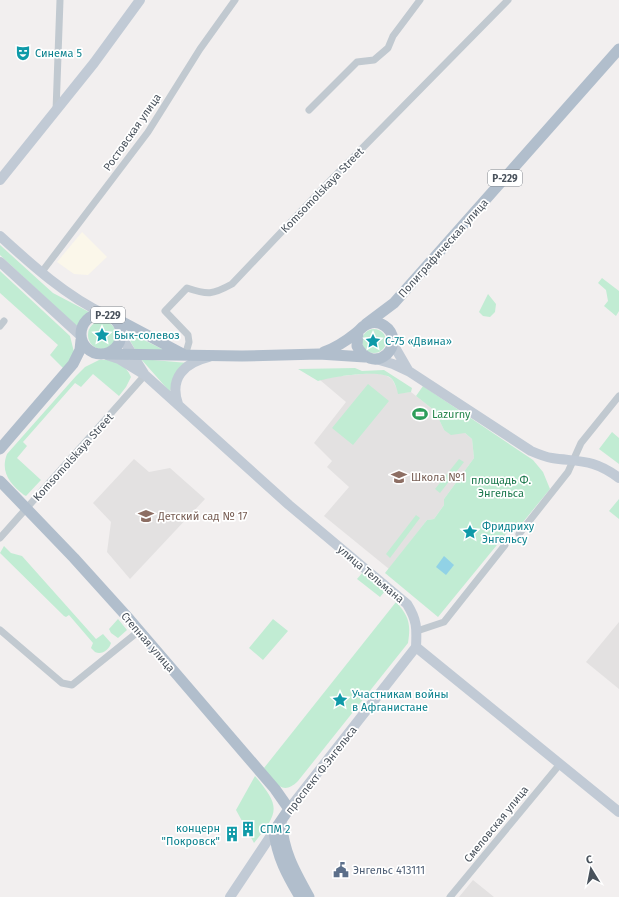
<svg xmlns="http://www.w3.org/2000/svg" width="619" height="897" font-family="'Fira Sans',sans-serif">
<rect width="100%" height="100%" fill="#f2efef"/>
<path fill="#fbf7ea" d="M82 232 107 257 88 275 74 274 57 262Z"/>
<path fill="#e3e1e1" d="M373 373 385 375 392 379 399 393 411 392 435 411 444 430 465 433 472 439 474 458 444 499V505L434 519 427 520 389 569 324 516 349 487 327 467 332 461 314 443 346 402 320 380 330 377Z
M134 459 149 472 170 468 205 499 130 579 107 552 111 522 93 503Z
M619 622V689L586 662Z
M473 880 494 897H459Z"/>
<path fill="#c1ecd3" d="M0 245 53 293 91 313 81 321 78 328 0 255Z
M0 271 70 336 74 352 64 369 50 355 58 345 0 293Z
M602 278 619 291V311L616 316 604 306 608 301 606 290 598 283Z
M488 294 496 304 495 312 490 317 483 316 479 312Z
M88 335a14 14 0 1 1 28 0a14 14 0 1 1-28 0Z
M362 341a12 12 0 1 1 24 0a12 12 0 1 1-24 0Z
M124 330 168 352 136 351Z
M141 359 188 363 174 376 170 392Z
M99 360C113 359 125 363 131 377L126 387 119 396 93 374 81 387 75 383 23 442 27 446 17 458 41 480 26 496 24 495C10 484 0 472 7 454L76 376 85 367Z
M355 368 362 371 384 370 412 388 411 392 398 394C397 389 395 383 392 379 383 368 331 377 318 381L298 369Z
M368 384 389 401 353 445 332 428Z
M423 386 533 460 543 472 550 489 519 527 514 524 438 617 385 573 427 520 434 519 444 505V499L474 458 472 439 465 433 451 435 444 430 435 411 416 396Z
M612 432 619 438V464L599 449Z
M459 459 464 462 440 493 435 489Z
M619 499V519L609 511Z
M416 515 420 518 390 558 386 554Z
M4 546 11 553 22 556 96 639 103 634 111 643C109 650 102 655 95 652L91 648 93 643 69 615 66 617 64 616 0 553Z
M363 572 386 590 380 597 357 579Z
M396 602C409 616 411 624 408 643L298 781C282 797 275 782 264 768Z
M118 619 127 630 118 638 111 633 109 629Z
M273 619 288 631 263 660 249 648Z
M255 776C281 807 279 812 254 843L236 810Z"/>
<path fill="#91d2e6" d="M444 556 454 565 446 575 436 567Z"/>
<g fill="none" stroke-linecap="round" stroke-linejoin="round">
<path stroke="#c1c9d0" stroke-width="7" d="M309 110 357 62 374 60 388 48 393 36 420 0
M56 111 60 0
M41 273 148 132 200 49 235 0
M0 326 4 321
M185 356 189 342 188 335 165 311 187 288C208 295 212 295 232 284L327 184 508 0
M519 534 568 472 581 443 619 396
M0 538 145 375
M0 630 62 683 72 685 139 631
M417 631 444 622 505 545
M450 897 560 764"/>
<path stroke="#c1cad5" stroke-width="10" d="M0 180 94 63 140 0
M0 236C33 266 66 296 106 315
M0 262 81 336
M121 336 145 375
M393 344 408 370
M107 355 119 359 145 375 289 505 407 604C417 620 417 628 416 647L619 812
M376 359 393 364 410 372 531 451C538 454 545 457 552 458 580 462 594 459 619 478
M178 404C169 378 184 363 209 357
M289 809 416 647
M230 897 274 831"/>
<path stroke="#b1becc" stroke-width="11" d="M81 334a20 20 0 1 1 40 0a20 20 0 1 1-40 0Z
M115 318 183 354
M366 324 394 303 619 49
M324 352C335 348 346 341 356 333 360 330 363 325 368 324 379 319 392 328 393 340 393 345 391 350 387 354 376 364 363 358 357 346L358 332
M106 354 242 356 319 354 365 357
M0 449 73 364 80 350 81 340
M0 481 74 558 130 620 275 789 289 809 274 831C277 857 287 875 300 897
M281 821C284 853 294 870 309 897"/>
</g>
<defs>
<symbol id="theatre-bare" viewBox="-9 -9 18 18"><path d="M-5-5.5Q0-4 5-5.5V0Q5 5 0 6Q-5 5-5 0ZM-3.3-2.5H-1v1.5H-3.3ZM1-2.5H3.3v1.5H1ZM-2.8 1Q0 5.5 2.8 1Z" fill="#0f9aa8" stroke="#fff" stroke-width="2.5" paint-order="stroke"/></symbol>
<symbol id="sight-bare" viewBox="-9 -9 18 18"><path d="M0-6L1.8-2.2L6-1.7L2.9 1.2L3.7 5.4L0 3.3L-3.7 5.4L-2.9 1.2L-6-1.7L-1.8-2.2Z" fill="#0f9aa8" stroke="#fff" stroke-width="2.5" paint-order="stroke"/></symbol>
<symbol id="stadium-bare" viewBox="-9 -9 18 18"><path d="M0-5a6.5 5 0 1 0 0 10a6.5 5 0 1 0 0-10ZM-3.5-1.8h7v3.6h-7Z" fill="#2e9e5b" stroke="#fff" stroke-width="2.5" paint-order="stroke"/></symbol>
<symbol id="school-bare" viewBox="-9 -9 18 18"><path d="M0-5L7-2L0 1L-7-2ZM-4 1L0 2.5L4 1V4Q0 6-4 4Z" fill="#8d6e63" stroke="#fff" stroke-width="2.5" paint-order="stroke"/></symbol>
<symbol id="building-bare" viewBox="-9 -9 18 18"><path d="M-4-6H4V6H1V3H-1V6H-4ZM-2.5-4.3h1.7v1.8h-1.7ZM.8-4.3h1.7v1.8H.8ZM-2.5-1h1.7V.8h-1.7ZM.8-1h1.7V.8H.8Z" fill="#0f9aa8" stroke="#fff" stroke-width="2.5" paint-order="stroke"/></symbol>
<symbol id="civic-bare" viewBox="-9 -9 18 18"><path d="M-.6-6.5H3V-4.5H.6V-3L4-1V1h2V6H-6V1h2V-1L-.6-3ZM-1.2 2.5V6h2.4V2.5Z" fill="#5c6f8a" stroke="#fff" stroke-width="2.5" paint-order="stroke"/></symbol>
</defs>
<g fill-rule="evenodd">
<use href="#theatre-bare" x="12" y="42" width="22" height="22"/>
<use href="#sight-bare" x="91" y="324" width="22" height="22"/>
<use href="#sight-bare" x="362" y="330" width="22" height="22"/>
<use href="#stadium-bare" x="409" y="403" width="22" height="22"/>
<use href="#school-bare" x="388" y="466" width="22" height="22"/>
<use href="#school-bare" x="135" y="505" width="22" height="22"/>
<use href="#sight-bare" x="459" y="521" width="22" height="22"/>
<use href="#sight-bare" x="329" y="689" width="22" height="22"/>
<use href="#building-bare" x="237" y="818" width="22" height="22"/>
<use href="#building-bare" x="221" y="823" width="22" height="22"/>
<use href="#civic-bare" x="330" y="859" width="22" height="22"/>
</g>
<g text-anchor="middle" stroke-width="3.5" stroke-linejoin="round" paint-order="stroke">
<g fill="#fff" stroke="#80868d" stroke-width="1">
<rect x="488" y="170" width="34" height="16" rx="3"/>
<rect x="91" y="307" width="34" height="16" rx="3"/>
</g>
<g font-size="10" font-weight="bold" fill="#49525c">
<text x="505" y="182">Р-229</text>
<text x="108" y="319">Р-229</text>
</g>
<g font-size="11" fill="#0d838f" stroke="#fff" text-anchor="start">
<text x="35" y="57">Синема 5</text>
<text x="114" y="339">Бык-солевоз</text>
<text x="385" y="345">С-75 «Двина»</text>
<text x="482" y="530">Фридриху<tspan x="482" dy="13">Энгельсу</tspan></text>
<text x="352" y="698">Участникам войны<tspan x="352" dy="13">в Афганистане</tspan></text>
<text x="220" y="832" text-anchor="end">концерн<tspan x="220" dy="13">"Покровск"</tspan></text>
<text x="260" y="833">СПМ 2</text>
</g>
<g font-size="11" fill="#49525c" stroke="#fff">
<text transform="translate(132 132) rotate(-55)" y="4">Ростовская улица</text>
<text transform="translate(322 190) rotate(-46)" y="4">Komsomolskaya Street</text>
<text transform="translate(443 248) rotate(-48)" y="4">Полиграфическая улица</text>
<text transform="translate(73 457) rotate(-48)" y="4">Komsomolskaya Street</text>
<text transform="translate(371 574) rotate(40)" y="4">улица Тельмана</text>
<text transform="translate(148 642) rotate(49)" y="4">Степная улица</text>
<text transform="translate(321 770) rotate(-52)" y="4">проспект Ф.Энгельса</text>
<text transform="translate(496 824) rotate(-51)" y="4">Смеловская улица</text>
</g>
<g font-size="11" fill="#27864d" stroke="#fff" text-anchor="start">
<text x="432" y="418">Lazurny</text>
</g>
<g font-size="11" fill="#785e54" stroke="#fff" text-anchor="start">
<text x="411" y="481">Школа №1</text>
<text x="158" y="520">Детский сад № 17</text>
</g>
<g font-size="11" fill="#1d794e" stroke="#fff">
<text x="501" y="484">площадь Ф.<tspan x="501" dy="13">Энгельса</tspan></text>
</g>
<g font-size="11" fill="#4e5e75" stroke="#fff" text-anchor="start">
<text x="353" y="874">Энгельс 413111</text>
</g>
</g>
<g transform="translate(591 869) rotate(350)" stroke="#ffffff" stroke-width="3" paint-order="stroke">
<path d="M0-3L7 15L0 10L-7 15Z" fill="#49525c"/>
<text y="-6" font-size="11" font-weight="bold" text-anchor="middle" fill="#49525c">С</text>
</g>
</svg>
